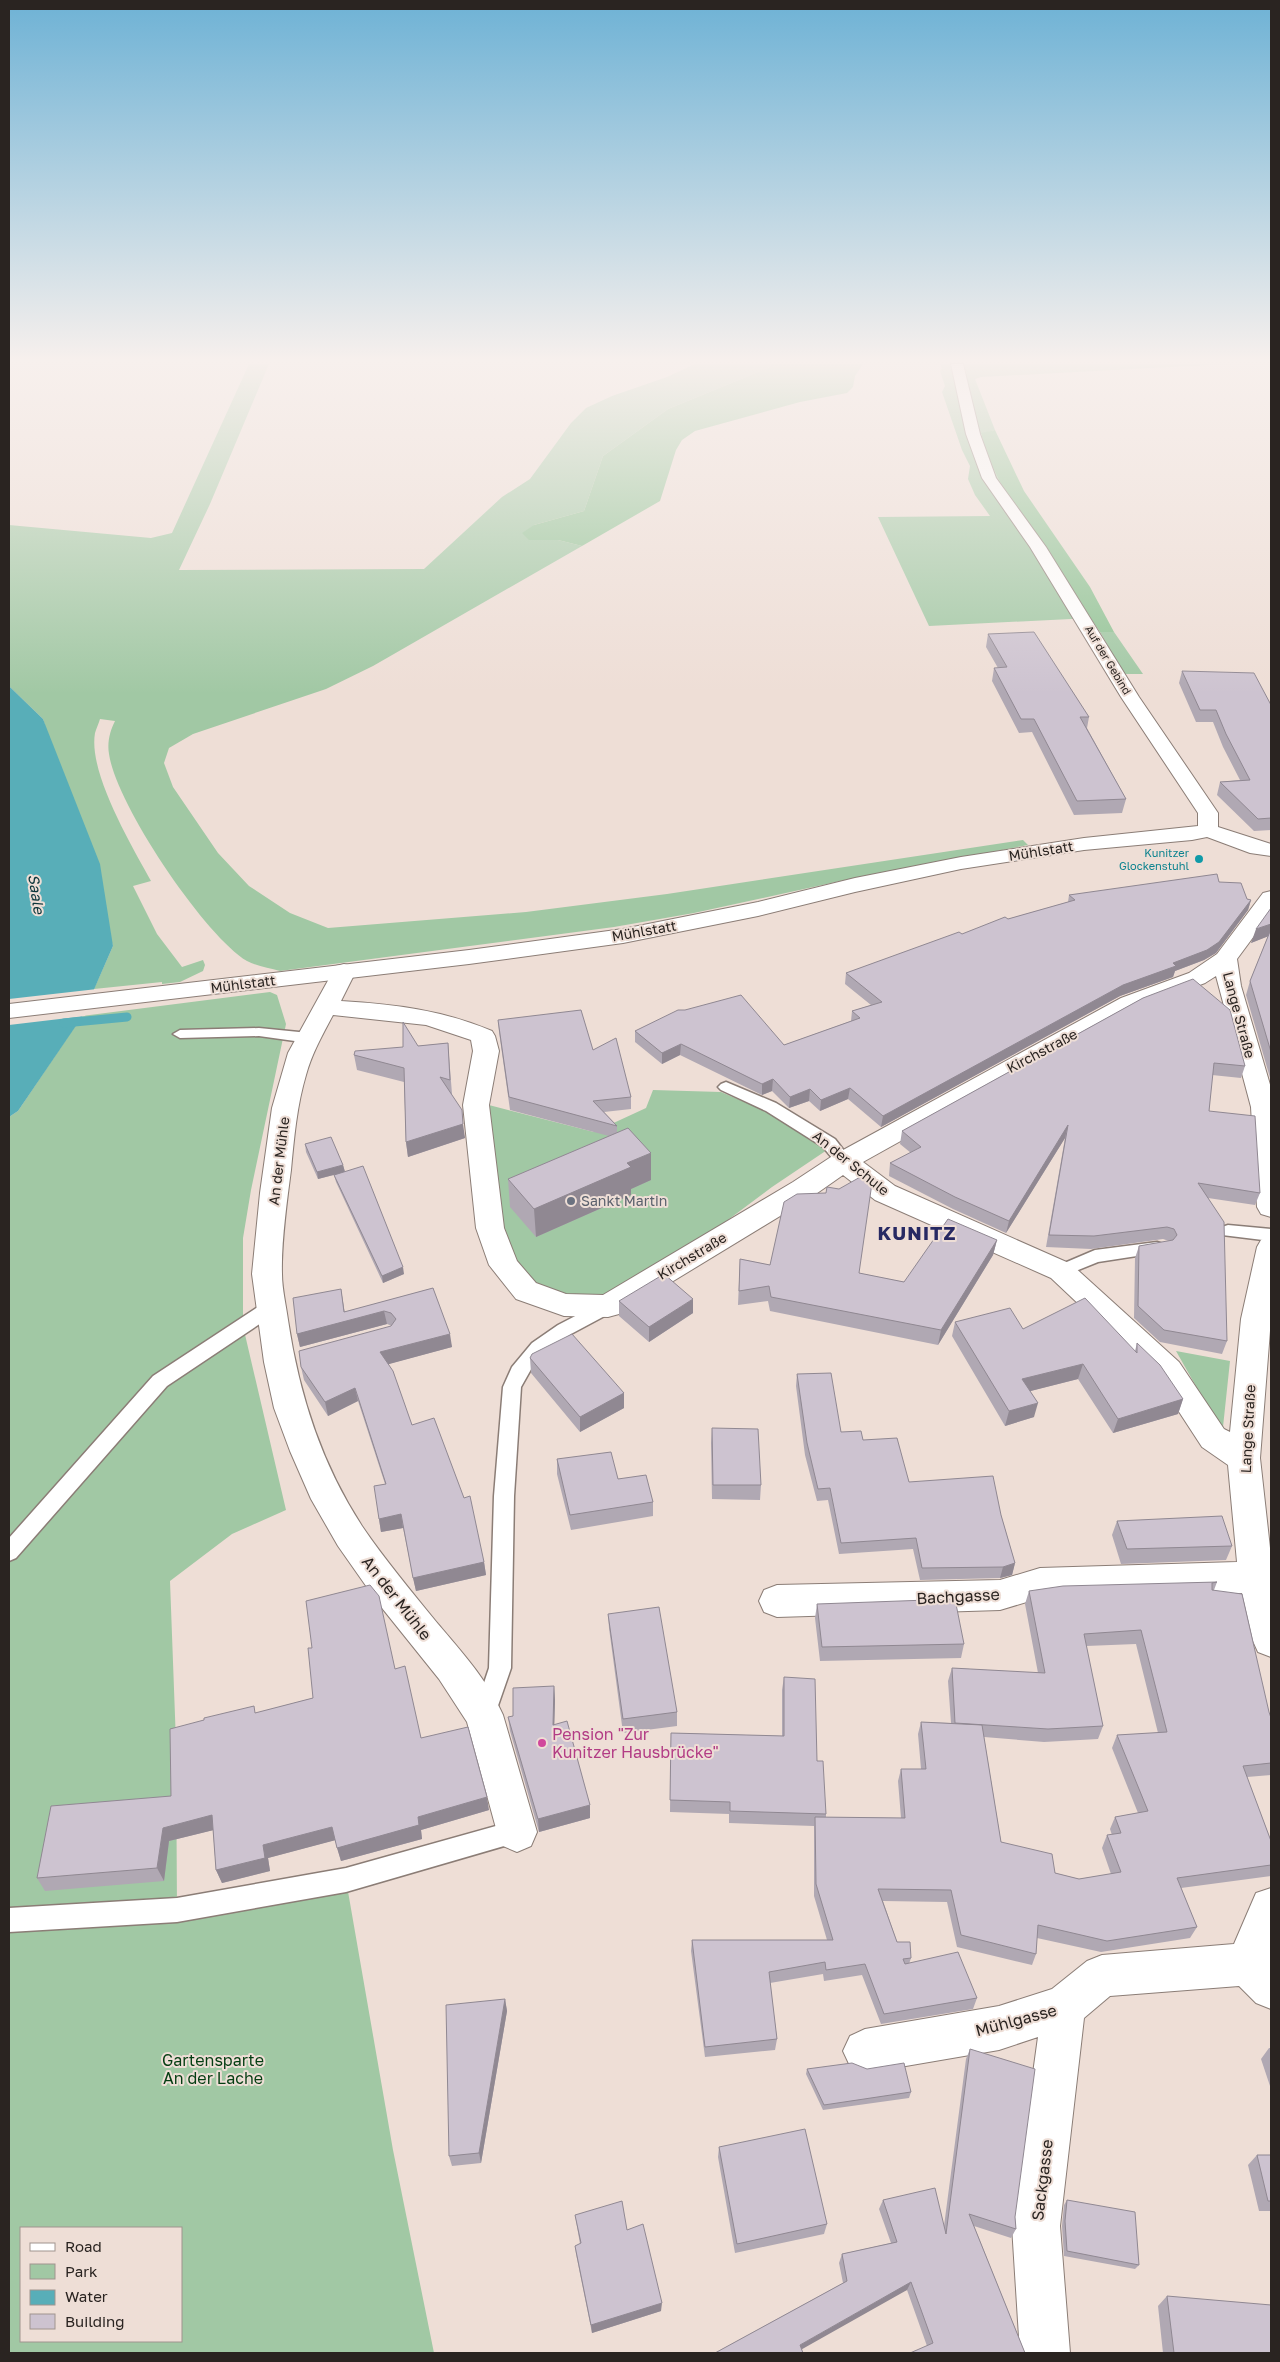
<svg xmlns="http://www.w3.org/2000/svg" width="1280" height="2362" font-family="'Golos Text',sans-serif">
<rect width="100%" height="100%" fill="#eeded6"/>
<path fill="#a1c8a4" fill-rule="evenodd" d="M249 364H269L210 504 179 570 424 569 502 497 530 479 571 423 586 408 612 396 667 377 695 364H771L770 367 668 409 603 456 584 511 534 525 529 540H558L582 546 373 666 326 689 193 734 169 748 164 763 173 787 218 853 249 886 290 913 328 928 526 912 667 894 1023 840 1028 845 854 878 694 913 614 927 280 971C269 968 256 966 247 961 204 935 116 804 109 754 107 742 110 731 115 721L100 719C99 723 96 729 95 733 88 773 132 846 151 881L133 886 157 934 182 967 203 960 205 965 203 971 180 982 162 984V982L94 989 113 946 43 719 9 686V525L151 538 172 533Z
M940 364H1227L981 377 975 379 995 430 981 434C991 476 1017 509 1042 544 1059 568 1076 593 1091 618L929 626 878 517 990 516 975 495 968 479 970 466 962 450 942 392 945 386 940 371 942 368Z
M1100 632H1114L1143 674H1124Z
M270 992 277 995 286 1024 251 1190 243 1238V1326L286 1510 232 1534 170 1581 176 1743 177 1909 346 1880 393 2150 434 2353H9V1117L18 1111 82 1016ZM21 2228H181V2341H21Z
M653 1090 721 1092 768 1112 827 1150 772 1187 681 1255 606 1294 575 1300 534 1285 516 1262 497 1212 485 1104 594 1132 646 1108Z
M1176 1351 1230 1361 1223 1427 1210 1411Z"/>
<path fill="#91c395" d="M771 364H863L855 376 853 387 847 393 800 402 695 431 682 440 676 450 660 501 582 546 558 540H529L522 533 534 525 584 511 603 456 668 409 770 367Z
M995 430 1024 491 1090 587 1114 632H1100L1006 494 986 454 981 433Z"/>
<path fill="#58aeb8" d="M9 686 43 719 100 864 113 946 82 1017 18 1111 9 1117Z"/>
<path fill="#eeded6" d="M97 989 85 1016 9 1025V999Z"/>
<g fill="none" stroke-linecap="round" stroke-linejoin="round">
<path stroke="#58aeb8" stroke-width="9" d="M64 1023 127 1017"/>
<defs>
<path id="lane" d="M259 1028 309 1033 316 1038 309 1043 259 1036 180 1038 173 1034 180 1030Z
M726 1082 776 1103 835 1139 852 1161 850 1165H838L823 1147 766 1111 721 1090 718 1087 721 1084Z
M1228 1225 1271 1229V1241L1222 1235 1220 1231 1222 1227Z
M1157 1242 1163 1244 1165 1248 1163 1252 1098 1262 1061 1277 1055 1275 1052 1271 1055 1267 1095 1250Z
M608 1299 614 1301 617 1306 614 1311 571 1334 545 1353 534 1364 521 1387 514 1496 511 1668 493 1720 485 1723 477 1720 474 1713 489 1668 494 1496 503 1387 512 1367 532 1343 558 1325Z
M270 1301 276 1303 279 1308 276 1313 167 1386 16 1558 9 1561V1538L153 1376 264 1303Z
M517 1820 525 1824 529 1832 525 1840 346 1892 177 1922 9 1932V1908L177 1898 346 1868Z"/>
<path id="street" d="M1271 891V913L1237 959 1241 986 1271 1088V1217L1261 1214 1257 1207 1251 1107 1216 976 1205 983 1139 1008 863 1162 895 1186 1071 1264 1179 1362 1224 1429 1230 1432 1241 1319 1257 1247 1261 1240 1271 1237V1318L1260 1458 1271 1557V1657L1258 1652 1253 1641 1242 1593 1040 1598 1000 1610 777 1617 764 1612 759 1601 764 1590 777 1585 1000 1580 1040 1568 1237 1562 1228 1465 1202 1447 1157 1378 1051 1278 875 1200 843 1175 813 1196 619 1314 608 1317 564 1316 516 1299 489 1265 476 1228 463 1105 473 1051 471 1040 426 1025 333 1015C323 1034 312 1053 306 1075 297 1105 294 1138 291 1170 287 1201 281 1243 282 1274 282 1289 286 1305 288 1320 299 1394 321 1463 362 1526 385 1560 412 1592 438 1624 462 1652 488 1681 503 1715L537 1832 531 1846 517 1852 503 1846 497 1832 467 1722 439 1679 378 1603 338 1546 311 1499 290 1451 274 1408 264 1362 252 1274 260 1193 272 1108 288 1053 336 966 344 964 352 966 356 971 341 1001C392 1004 443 1010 492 1031L495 1036 499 1051 489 1105 504 1228 517 1261 536 1283 566 1294 603 1295 793 1182 834 1155 878 1131 1121 998 1189 973 1217 954 1263 893Z
M1271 1888V2009L1256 2003 1239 1986 1110 1996 1084 2018 1060 2226 1070 2353H1020L1012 2226 1038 2037 999 2050 865 2073 850 2066 843 2051 850 2036 865 2029 999 2006 1052 1989 1087 1961 1102 1955 1234 1944 1256 1893Z"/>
<path id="secondary" d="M951 364H963L980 434 996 478 1046 547 1139 697 1218 813V827L1271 844V856L1250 853 1207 837 1192 840 1084 850 961 869 855 892 758 916 623 943 469 964 9 1018V1004L469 950 623 929 758 902 855 878 961 857 1084 838 1198 826V813L1121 697 1030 547 982 478 966 434Z"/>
</defs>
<use href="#lane" stroke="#8b7d76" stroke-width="3"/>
<use href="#street" stroke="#8b7d76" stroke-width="2"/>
<use href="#secondary" stroke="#8b7d76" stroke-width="2"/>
<use href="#lane" fill="#fff" fill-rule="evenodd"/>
<use href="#street" fill="#fff" fill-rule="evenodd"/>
<use href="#secondary" fill="#fff" fill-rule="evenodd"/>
</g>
<path fill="#b0a8b3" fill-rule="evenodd" d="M988 634 1089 717 1087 728 1126 799 1122 813 1074 815 1032 732 1019 733 992 681 994 668H998L986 647Z
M1182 671 1271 705V830L1254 831 1217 795 1220 782 1240 780 1223 747 1213 722H1196L1179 683Z
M1219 882 1247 899 1251 900 1248 910 1216 953 1204 960 1175 971 1173 977 1120 996 881 1127 848 1099 820 1111 809 1101 789 1108 772 1091 762 1095 680 1055 662 1064 635 1042V1031L784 1045 851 1021 852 1011 871 1005 845 984 846 973 1008 919 1068 902 1069 895Z
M1271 908V1081L1246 995 1250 981 1268 936 1251 943Z
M1143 998 1245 1066 1241 1078 1212 1075 1209 1111 1260 1193 1255 1205 1208 1198 1227 1341 1222 1354 1160 1342 1134 1318 1135 1258 1139 1246 1169 1241 1163 1239 1091 1249 1046 1247 1065 1138 1006 1233 953 1209 889 1176 890 1163 911 1153 900 1144 902 1131Z
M498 1020 593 1050 631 1097V1109L604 1112 617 1126V1133L651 1180 631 1189V1195L536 1237 510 1207 508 1179 609 1136 510 1110 499 1032Z
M448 1043 452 1094H451L465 1138 408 1157 406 1142 404 1082 357 1070 354 1055 418 1046Z
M305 1144 343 1165 345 1172 404 1274 383 1283 336 1182 334 1175 341 1173 318 1179 306 1152Z
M997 1240 993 1255 938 1345 770 1311 768 1301 738 1305 740 1259 770 1265 859 1273 904 1282Z
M433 1288 452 1347 388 1364 412 1425 484 1562 486 1575 416 1591 403 1528 381 1532 379 1519 385 1484 358 1401 328 1416 304 1380 301 1367 392 1326 387 1324 300 1347 297 1334 345 1312Z
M619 1301 693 1313 649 1342 619 1316Z
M955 1322 1023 1329 1135 1351 1137 1343 1183 1399 1178 1414 1113 1433 1078 1379 1030 1391 1034 1417 1005 1426 952 1336Z
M530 1358 624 1393V1408L580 1432 531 1373Z
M797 1374 841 1432 863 1440 909 1482 1001 1515 1015 1563 1012 1575 1000 1578 920 1580 913 1549 839 1554 828 1500 817 1501 805 1455 796 1386Z
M712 1428 761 1485 760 1500 712 1499 711 1443Z
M557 1459 618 1479 653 1502V1516L571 1530 557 1474Z
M1117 1521 1232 1546 1226 1560 1121 1564 1112 1535Z
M1217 1582 1214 1590 1271 1718V1775L1247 1777 1271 1841V1876L1181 1888 1197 1927 1190 1938 1101 1952 1037 1938 1036 1954 1032 1965 957 1947 947 1902 883 1901 897 1942 911 1958 909 1964 977 1998 973 2009 881 2024 862 1975 824 1981 823 1974 770 1983 777 2039 775 2050 705 2057 691 1951 692 1940H827L814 1896V1826L729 1823V1814L670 1812 671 1733 782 1736V1690L784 1677 817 1761 826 1814V1817L901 1818 898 1781 901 1769H921L918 1734 921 1722 951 1723 948 1681 952 1668 1038 1673 1025 1604 1029 1591ZM1136 1644 1158 1733 1117 1735 1112 1748 1138 1813 1115 1817 1110 1829 1112 1835H1107L1102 1848 1111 1874 1079 1879 1055 1873 1001 1842 984 1737 1044 1742 1098 1739 1103 1726 1086 1646Z
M817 1604 964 1644 961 1658 820 1661 815 1618Z
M608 1614 677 1712V1726L623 1733 609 1628Z
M395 1669 421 1738 489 1810 421 1830 422 1839 341 1861 335 1840 268 1858 270 1871 222 1883 216 1870 213 1830 169 1841 164 1881 45 1891 37 1878 171 1796 256 1713 313 1698Z
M554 1686 555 1700 554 1724 590 1818 539 1832 510 1731 508 1717 513 1716Z
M505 1999 507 2011 481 2163 452 2166 449 2156Z
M1269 2048H1271V2089L1261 2059Z
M970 2049 1015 2217 1016 2229 1011 2238 974 2226 1025 2353 927 2346 907 2290 715 2353 843 2283 839 2263 842 2254 891 2243 879 2209 883 2200 944 2226 966 2059Z
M807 2069 911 2092 909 2098 823 2110 806 2074Z
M719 2147 827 2224 824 2234 735 2253 718 2157Z
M1257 2155H1271V2211H1259L1248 2165Z
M1067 2200 1139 2265 1135 2269 1064 2256 1062 2226 1064 2205Z
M575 2215 627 2230 661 2311 592 2333 576 2254 575 2246 580 2244Z
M1167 2296 1271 2353H1163L1158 2306Z"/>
<path fill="#908892" d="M1251 900 1248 910 1216 953 1204 960 1175 971 1173 977 1120 996 881 1127 883 1116 1123 985 1173 963Z
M1271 924V930L1269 936 1251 943 1256 929Z
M681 1044 680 1055 662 1064V1053Z
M773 1079 772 1091 762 1095V1084Z
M850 1088 848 1099 820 1111 821 1100Z
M810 1089 809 1101 789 1108 790 1097Z
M463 1124 465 1138 408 1157 406 1142Z
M1068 1125 1065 1138 1006 1233 1009 1221Z
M651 1153V1180L631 1189V1195L536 1237 534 1209 627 1163Z
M343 1165 345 1172 318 1179 317 1172Z
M997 1240 993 1255 938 1345 941 1330Z
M403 1267 404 1274 383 1283 382 1276Z
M341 1289 346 1321 384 1311 387 1324 300 1347 297 1334Z
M693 1299V1313L649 1342V1327Z
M450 1334 452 1347 382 1366 380 1352Z
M1083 1364 1078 1379 1019 1394 1022 1379Z
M355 1388 358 1401 328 1416 325 1402Z
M624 1393V1408L580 1432V1417Z
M1183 1399 1178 1414 1113 1433 1118 1419Z
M1038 1403 1034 1417 1005 1426 1009 1411Z
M401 1514 403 1528 381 1532 379 1519Z
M484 1562 486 1575 416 1591 413 1578Z
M1015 1563 1012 1575 1000 1578 1003 1567Z
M554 1686 555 1700 554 1738 553 1725Z
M487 1797 489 1810 421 1830 422 1839 341 1861 337 1848 418 1817Z
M590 1805V1818L539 1832 538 1819Z
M212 1815 218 1829 169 1841 164 1881 157 1868 163 1828Z
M332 1827 336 1840 268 1858 270 1871 222 1883 216 1870 263 1845Z
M505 1999 507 2011 481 2163 479 2153Z
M911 2282 907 2290 797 2352 800 2345Z
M662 2303 661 2311 592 2333 591 2325Z"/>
<path fill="#cdc3d0" stroke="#908892" d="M1034 632 1089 717H1080L1126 799 1077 801 1034 719H1021L994 668 1007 667 988 634Z
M1182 671 1254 673 1271 705V818L1258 819 1220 782 1250 780 1226 734 1216 710H1200Z
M1217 874 1219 882 1241 883 1247 899 1251 900 1219 942 1207 950 1173 963 1176 966 1123 985 883 1116 850 1088 821 1100 810 1089 790 1097 773 1079 762 1084 681 1044 662 1053 635 1031 678 1010H685L741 995 784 1045 860 1018 852 1011 882 1002 846 973 959 932 962 934 1005 917 1008 919 1075 900 1069 895Z
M1271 908V924L1256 929Z
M1271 929V1052L1250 981Z
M1193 979 1230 1010 1245 1066 1214 1063 1209 1111 1255 1116 1260 1193 1198 1183 1224 1222 1227 1341 1164 1330 1138 1306 1139 1246 1173 1240 1177 1235 1174 1229 1167 1227 1094 1236 1049 1235 1068 1125 1009 1221 955 1197 890 1163 921 1147 902 1131 1143 998Z
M581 1010 593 1050 616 1038 631 1097 593 1101 617 1126 509 1097 498 1020Z
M403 1022 418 1046 448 1043 450 1080 440 1077 462 1110 463 1124 406 1142 404 1068 354 1055 355 1051 403 1047Z
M628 1128 651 1153 627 1163 631 1167 534 1209 508 1179Z
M331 1137 343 1165 317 1172 305 1144Z
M363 1166 403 1267 382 1276 334 1175Z
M862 1176 872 1183 859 1273 904 1282 948 1219 997 1240 941 1330 771 1297 769 1286 739 1291 740 1259 770 1265 784 1202 797 1194 826 1193 827 1187 839 1189Z
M664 1274 693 1299 649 1327 619 1301Z
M433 1288 450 1334 380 1352 393 1371 412 1425 434 1418 464 1498 470 1496 484 1562 413 1578 401 1514 379 1519 374 1486 386 1484 355 1388 325 1402 301 1367 299 1351 391 1326 396 1319 391 1313 384 1311 297 1334 293 1298 341 1289 344 1312Z
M1085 1298 1137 1353V1343L1160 1365 1183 1399 1118 1419 1083 1364 1022 1379 1038 1403 1009 1411 955 1322 1010 1308 1023 1329Z
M572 1334 624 1393 580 1417 530 1358 532 1354Z
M831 1373 841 1432 861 1431 863 1440 897 1438 909 1482 993 1476 1001 1515 1015 1563 1003 1567 922 1568 916 1538 841 1543 830 1488 818 1489 807 1443 797 1374Z
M712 1428 758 1429 761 1485H713Z
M611 1452 618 1479 646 1475 653 1502 570 1515 557 1459Z
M1222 1516 1232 1546 1127 1549 1117 1521Z
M1217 1582 1212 1583V1590L1242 1594 1269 1712 1271 1718V1763L1243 1766 1271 1841V1865L1177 1878 1197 1927 1107 1941 1038 1925 1036 1954 961 1935 951 1890 878 1889 897 1942H910L911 1958 903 1959 905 1964 958 1952 977 1998 884 2014 865 1964 826 1970 825 1962 769 1972 777 2039 705 2047 692 1940H833L816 1884 815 1817 905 1818 901 1769H926L921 1722 982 1725 1001 1842 1052 1854 1055 1873 1079 1879 1121 1872 1107 1835 1121 1833 1115 1817 1148 1811 1117 1735 1167 1732 1141 1630 1084 1634 1103 1726 1048 1729 955 1723 952 1668 1045 1673 1029 1591 1063 1586Z
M370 1585 379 1596 395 1669 405 1666 421 1738 468 1727 487 1797 418 1817 419 1825 337 1848 332 1827 263 1845 265 1858 216 1870 212 1815 163 1828 157 1868 37 1878 51 1806 171 1796 170 1729 204 1720V1718L254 1706 255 1713 313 1698 308 1648H312L306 1601Z
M955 1599 964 1644 822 1647 817 1604Z
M659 1607 677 1712 623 1719 608 1614Z
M784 1677 815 1679 817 1761H823L826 1814 730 1811V1802L670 1800 671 1733 784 1736Z
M554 1686 553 1725 567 1721 590 1805 538 1819 508 1717 513 1716V1688Z
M505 1999 479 2153 449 2156 446 2005Z
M970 2049 1035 2069 1015 2217 1016 2229 969 2214 1025 2353H910L933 2343 911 2282 800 2345 803 2353H715L847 2281 842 2254 897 2242 883 2200 935 2188 946 2234Z
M852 2063 867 2069 904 2063 911 2092 824 2105 807 2069Z
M805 2129 827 2224 737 2244 719 2147Z
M1257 2155H1271V2201H1268Z
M1067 2200 1135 2212 1139 2265 1067 2251 1065 2221Z
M622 2201 627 2230 643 2224 662 2303 591 2325 575 2246 581 2243 575 2215Z
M1167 2296 1271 2305V2353H1174Z"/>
<linearGradient id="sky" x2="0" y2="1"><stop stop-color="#6eb2d5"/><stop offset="0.52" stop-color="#f7f0ed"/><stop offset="1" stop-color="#f7f0ed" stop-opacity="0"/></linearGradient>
<rect width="1280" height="694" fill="url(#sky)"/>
<circle fill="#0f9aa8" stroke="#eeded6" stroke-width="2" cx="1199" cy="859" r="5"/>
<circle fill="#6b7280" stroke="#eeded6" stroke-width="2" cx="571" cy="1201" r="5"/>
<circle fill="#d1479c" stroke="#eeded6" stroke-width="2" cx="542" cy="1743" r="5"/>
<g text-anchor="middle" stroke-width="4" stroke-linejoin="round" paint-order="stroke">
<g font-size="11" fill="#2a2421" stroke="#eeded6">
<text transform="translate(1108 660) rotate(59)" y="4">Auf der Gebind</text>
</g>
<g font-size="11" fill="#0d838f" stroke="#eeded6" text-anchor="end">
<text x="1189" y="857">Kunitzer<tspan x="1189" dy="13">Glockenstuhl</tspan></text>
</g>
<g font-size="14" fill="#2a2421" stroke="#eeded6">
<text transform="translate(1041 851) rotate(-9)" y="5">Mühlstatt</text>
<text transform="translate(644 931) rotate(-10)" y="5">Mühlstatt</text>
<text transform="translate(243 984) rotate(-7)" y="5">Mühlstatt</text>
<text transform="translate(1239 1015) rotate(75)" y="5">Lange Straße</text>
<text transform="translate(1042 1051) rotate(-28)" y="5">Kirchstraße</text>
<text transform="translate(279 1161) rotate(-83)" y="5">An der Mühle</text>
<text transform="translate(851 1163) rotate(39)" y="5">An der Schule</text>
<text transform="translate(692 1256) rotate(-31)" y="5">Kirchstraße</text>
<text transform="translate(1248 1429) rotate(-87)" y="5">Lange Straße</text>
</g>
<g font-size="14" fill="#5b616d" stroke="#eeded6" text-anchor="start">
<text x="581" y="1206">Sankt Martin</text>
</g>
<g font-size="15" font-style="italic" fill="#0c363b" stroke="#eeded6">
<text transform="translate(36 894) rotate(81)" y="5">Saale</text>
</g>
<g font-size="16" fill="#2a2421" stroke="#eeded6">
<text transform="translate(958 1596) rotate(-3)" y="6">Bachgasse</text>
<text transform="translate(397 1598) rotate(52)" y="6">An der Mühle</text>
<text transform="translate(1016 2020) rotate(-15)" y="6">Mühlgasse</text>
<text transform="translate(1042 2180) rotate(-83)" y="6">Sackgasse</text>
</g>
<g font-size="16" fill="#b23c85" stroke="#eeded6" text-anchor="start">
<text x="552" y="1740">Pension "Zur<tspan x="552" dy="18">Kunitzer Hausbrücke"</tspan></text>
</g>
<g font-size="16" fill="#043e12" stroke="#eeded6">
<text x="213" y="2066">Gartensparte<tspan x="213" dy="18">An der Lache</tspan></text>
</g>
<g font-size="19" font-weight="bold" letter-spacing="1" fill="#272963" stroke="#eeded6">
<text x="917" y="1240">KUNITZ</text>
</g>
</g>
<rect width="1280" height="2362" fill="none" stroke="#2a2421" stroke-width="20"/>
<rect x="20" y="2227" width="162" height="115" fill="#eeded6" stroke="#a0948e"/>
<rect x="30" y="2243" width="25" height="8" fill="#ffffff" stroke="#a0948e"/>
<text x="65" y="2252" font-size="15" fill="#2a2421">Road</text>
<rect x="30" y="2264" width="25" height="15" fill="#a1c8a4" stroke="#a0948e"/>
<text x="65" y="2277" font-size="15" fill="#2a2421">Park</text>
<rect x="30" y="2290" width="25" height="15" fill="#58aeb8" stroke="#a0948e"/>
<text x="65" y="2302" font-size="15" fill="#2a2421">Water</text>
<rect x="30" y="2314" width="25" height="15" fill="#cdc3d0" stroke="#a0948e"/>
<text x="65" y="2327" font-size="15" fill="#2a2421">Building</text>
</svg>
